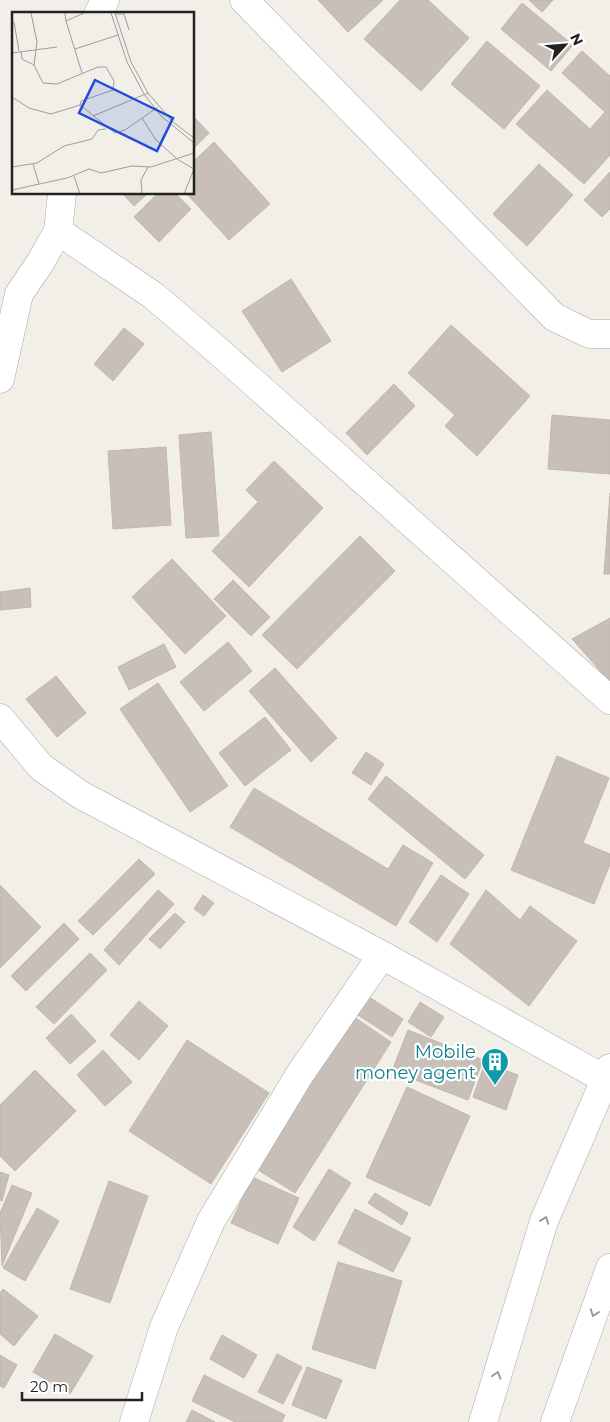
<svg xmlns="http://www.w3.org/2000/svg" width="610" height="1422" font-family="Montserrat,sans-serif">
<rect width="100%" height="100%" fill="#f2efe9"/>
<path fill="#c7bfb8" stroke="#c4b6ab" d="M318 0H383L348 32Z
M400 0H428L469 38 421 91 364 39Z
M529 0H553L542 12Z
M522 3 573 45 551 71 501 29Z
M487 41 540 86 504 129 451 84Z
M582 51 610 76V155L584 184 516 124 547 90 590 129 605 112 562 73Z
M194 117 209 133 194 148Z
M214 142 270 204 229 240 187 194H194V161Z
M539 164 573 195 527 246 493 214Z
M610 172V209L602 217 584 200Z
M123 194H147L134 206Z
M157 194H176L191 209 159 242 134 217Z
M291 279 331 341 282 372 242 311Z
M451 325 530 396 477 456 445 426 455 415 408 373Z
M124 328 144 344 113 381 94 364Z
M394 384 415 406 367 455 346 433Z
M552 415 610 420V474L548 469Z
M211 432 219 536 186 538 179 435Z
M166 447 171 525 113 529 108 451Z
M274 461 323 508 249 587 212 551 258 502 246 490Z
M610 493V574H604Z
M360 536 395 571 297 669 262 635Z
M172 559 226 616 185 654 132 597Z
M233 580 270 617 251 636 214 599Z
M30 588 31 607 0 610V592Z
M610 618V682L572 639Z
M228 642 252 671 204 711 180 682Z
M164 644 176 667 129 690 118 667Z
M275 668 337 738 311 762 249 691Z
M56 676 86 713 57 737 26 699Z
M158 683 228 786 190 812 120 709Z
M265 717 291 750 245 786 219 753Z
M366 752 384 764 371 785 352 773Z
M557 756 609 778 583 843 610 854V864L594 904 511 870Z
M386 776 484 855 465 879 368 799Z
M254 788 388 869 403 845 433 863 396 926 230 827Z
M139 859 155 874 93 935 78 921Z
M441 875 469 894 437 942 409 922Z
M0 885 41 927 0 968Z
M158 890 174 904 119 965 104 950Z
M486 890 520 920 530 906 577 941 529 1006 450 944Z
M203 895 214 903 204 916 194 909Z
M175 913 185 922 160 949 149 939Z
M64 923 79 939 26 991 11 976Z
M90 953 107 970 54 1024 36 1007Z
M369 997 403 1019 392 1037 358 1015Z
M139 1001 168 1026 139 1060 110 1035Z
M420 1002 444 1017 431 1037 408 1022Z
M71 1014 96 1041 70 1064 46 1038Z
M351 1015 391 1042 295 1193 255 1168Z
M408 1030 483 1060 468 1100 392 1071Z
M187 1040 269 1093 211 1184 129 1131Z
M103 1050 132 1082 105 1106 77 1075Z
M485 1063 518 1075 506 1110 473 1097Z
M35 1070 76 1111 15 1171 0 1156V1105Z
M407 1087 470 1116 430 1206 366 1177Z
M329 1169 351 1183 314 1241 293 1227Z
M0 1172 9 1175 2 1201 0 1200Z
M252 1177 299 1198 278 1244 231 1223Z
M109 1181 148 1196 110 1303 70 1289Z
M12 1185 32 1193 2 1266 0 1213Z
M375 1193 408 1213 402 1225 368 1203Z
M37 1208 59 1221 25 1281 3 1268Z
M355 1209 411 1238 393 1272 338 1243Z
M338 1262 402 1281 375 1369 312 1349Z
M3 1289 38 1316 14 1346 0 1334V1293Z
M55 1334 93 1356 70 1394 33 1372Z
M222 1335 257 1355 244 1378 210 1359Z
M277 1354 302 1367 283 1404 258 1392Z
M0 1355 17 1365 4 1388 0 1386Z
M307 1367 342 1380 326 1419 292 1405Z
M204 1375 285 1415 282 1422H235L192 1401Z
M192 1410 215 1422H186Z"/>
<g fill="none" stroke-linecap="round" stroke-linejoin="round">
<defs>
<path id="minor" d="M244 0 554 317 589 334H610
M98 14 105 0
M58 231 154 296 216 349 610 700
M0 379 19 294 40 263 58 231 62 194
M0 718 41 767 81 795 382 955 610 1082
M134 1422 164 1327 211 1221 300 1074 382 955
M483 1422 544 1221 610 1068
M555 1422 610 1268"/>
</defs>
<use href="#minor" stroke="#a9a9a9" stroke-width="29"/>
<use href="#minor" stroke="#fff" stroke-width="28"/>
</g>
<defs><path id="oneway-chevron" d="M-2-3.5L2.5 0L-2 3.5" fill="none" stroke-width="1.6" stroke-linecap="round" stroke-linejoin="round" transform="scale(1.25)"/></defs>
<g stroke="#9c9c9c">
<use href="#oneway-chevron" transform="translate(545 1220) rotate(-70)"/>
<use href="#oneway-chevron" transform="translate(594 1313) rotate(110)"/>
<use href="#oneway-chevron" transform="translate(497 1375) rotate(-73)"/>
</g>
<defs>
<symbol id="building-pin" viewBox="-11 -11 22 30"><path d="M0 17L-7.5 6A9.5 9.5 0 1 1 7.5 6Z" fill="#0f9aa8" stroke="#fff"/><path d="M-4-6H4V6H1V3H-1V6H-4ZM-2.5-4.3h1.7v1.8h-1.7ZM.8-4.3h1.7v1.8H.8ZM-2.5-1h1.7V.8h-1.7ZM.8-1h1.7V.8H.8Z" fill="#fff"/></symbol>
</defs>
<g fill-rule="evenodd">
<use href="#building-pin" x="479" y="1046" width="32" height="43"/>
</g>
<g text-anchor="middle" stroke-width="4.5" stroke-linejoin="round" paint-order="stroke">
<g font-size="18" fill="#0d838f" stroke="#fff" text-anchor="end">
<text x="476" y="1058">Mobile<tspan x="476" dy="21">money agent</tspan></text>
</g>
</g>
<g transform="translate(12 12)">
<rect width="182" height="182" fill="#f2efe9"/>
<path fill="none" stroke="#9f9d99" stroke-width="1" d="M19 1 25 30 22 53 31 71 45 72 86 55H94L102 69 101 78 69 89 68 93 103 121 113 118 146 95M53 1 54 9 72 1M99 1 115 50 132 82 149 104 182 131M103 1 119 50 136 81 161 110 182 126M104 2H112L117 18M54 9 70 61M2 10 7 39M63 37 106 23M9 39 10 47 22 53M0 41 45 35M0 85 17 96 39 102 68 93M81 104 136 81M130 106 144 128 165 147 182 157M21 152 27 172M0 155 25 151 52 134 80 127 86 118 94 117M62 164 68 182M0 178 55 166 77 157 89 161 120 154 139 155 182 141M130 182 129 168 136 155M172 182 182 157"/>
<path fill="#1d4ed8" fill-opacity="0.15" stroke="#1d4ed8" stroke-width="2.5" d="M83 68 161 106 145 139 67 101Z"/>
<rect width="182" height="182" fill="none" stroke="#222" stroke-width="2.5"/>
</g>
<g transform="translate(565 45) rotate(64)" stroke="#ffffff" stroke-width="4" paint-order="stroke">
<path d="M0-4L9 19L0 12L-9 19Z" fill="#222222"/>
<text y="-8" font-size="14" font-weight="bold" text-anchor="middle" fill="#222222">N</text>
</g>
<path d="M22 1392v8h120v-8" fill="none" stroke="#222222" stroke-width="2.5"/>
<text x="30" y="1392" font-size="15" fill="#222222" stroke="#ffffff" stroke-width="4" paint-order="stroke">20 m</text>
</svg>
